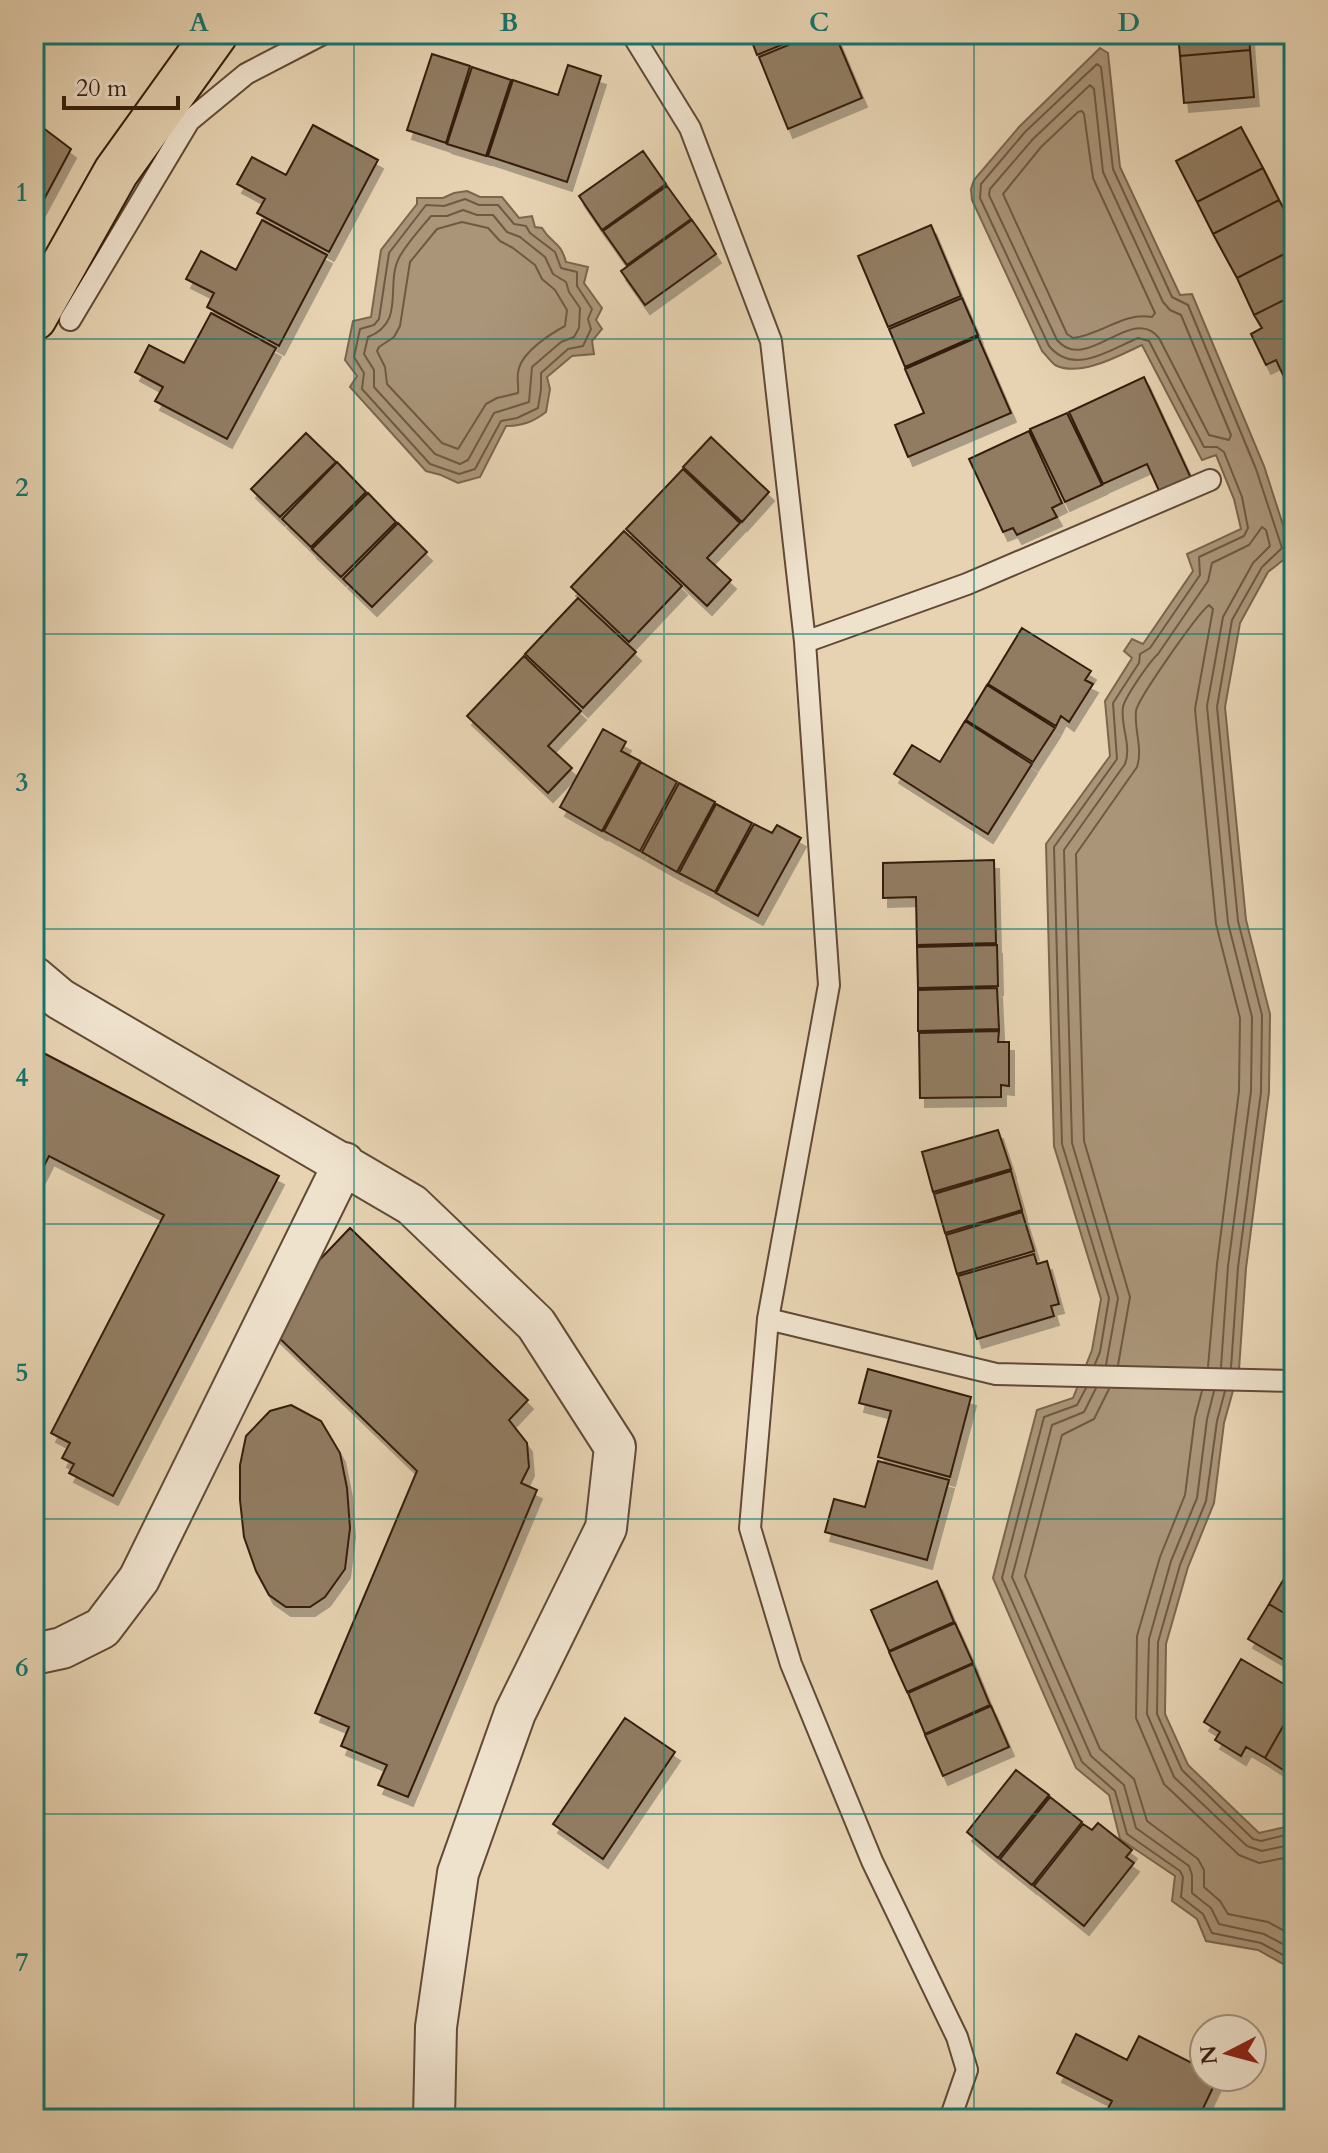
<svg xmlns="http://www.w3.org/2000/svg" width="1328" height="2153" font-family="Cardo,serif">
<defs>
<filter id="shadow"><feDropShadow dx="5" dy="9" stdDeviation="0" flood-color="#0004"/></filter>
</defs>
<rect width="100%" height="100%" fill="#e7d3b2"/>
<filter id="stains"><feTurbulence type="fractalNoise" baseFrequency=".0025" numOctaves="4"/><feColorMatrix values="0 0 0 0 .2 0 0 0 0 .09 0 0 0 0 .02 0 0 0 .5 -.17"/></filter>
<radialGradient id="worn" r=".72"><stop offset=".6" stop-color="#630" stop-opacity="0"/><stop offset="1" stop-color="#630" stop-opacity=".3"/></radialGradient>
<path fill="#aa9579" stroke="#7b654d" stroke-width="2" d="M1100 48 1108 53 1120 167 1180 295 1192 294 1264 466 1292 553 1268 572 1240 623 1225 707 1246 920 1270 1014 1269 1092 1246 1268 1239 1369 1224 1423 1214 1503 1188 1567 1166 1644 1165 1714 1188 1765 1259 1833 1294 1825V1970L1258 1950 1206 1941 1197 1919 1172 1901 1175 1876 1120 1839 1109 1795 1076 1768 993 1578 1037 1410 1073 1398 1092 1350 1101 1299 1054 1146 1046 844 1110 756 1105 701 1132 658 1124 651 1132 639 1143 644 1193 571 1187 554 1241 529 1234 499 1216 455 1202 460 1142 345C1120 355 1080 378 1055 365 1051 362 1046 355 1042 351L972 200 971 189 974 180 1019 127Z
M467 191 480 197H502L519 218 532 216 535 227 542 228C552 245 560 240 566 262L588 267 584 283 602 308 596 320 602 329 592 341 594 354 572 356 547 377 550 389 546 412C533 422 522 426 506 426L480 477 458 483 441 475 426 471 350 387 357 376 345 360 353 321 371 317 381 250 417 204V198H443L454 193Z"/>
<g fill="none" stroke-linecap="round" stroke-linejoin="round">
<path stroke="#6f5942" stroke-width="2" d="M1090 85 1094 89 1103 172 1163 302 1170 310 1181 315 1231 435 1229 440 1209 435 1159 338C1132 303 1086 375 1057 340L989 195 990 189 1033 139Z
M1078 112 1082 111 1084 114 1093 178 1155 313 1152 317C1123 312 1101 335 1073 338L1067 334 1003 194 1041 147Z
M465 199 479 205H498L514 224 526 226 530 233 555 252 561 268 577 272V286L592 309 588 319 591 329 583 346 568 349 541 373V389L538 408 517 418 501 421 475 469 459 474 430 464 362 389 364 373 354 357 360 329 374 325 379 319 389 253 426 205 444 206Z
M463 210 477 215H493L507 232 520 237 545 257 553 274 566 282 569 292 580 308 579 328 574 337 561 342 532 367 529 402 494 413 468 460 460 464 435 454 374 387V370L364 354 368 337C407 322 384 284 400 256 408 242 421 228 431 216H447Z
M462 222 488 228 500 241 513 248 535 265 542 279 555 290 567 310 565 326C550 334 524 351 519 368 516 377 519 385 518 393L497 398 486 404 458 449 442 443 387 384 385 367 377 351 379 347 394 337 400 326 410 262 437 229Z
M1095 1364 1100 1352 1109 1298 1062 1144 1054 847 1117 759 1113 703 1139 663 1140 654 1150 648 1200 575 1199 557 1244 536 1248 528 1242 497 1224 452 1217 447H1204L1149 341 1138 338C1109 350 1074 376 1049 346L980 198 981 184 1025 132 1097 64 1101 67 1113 169 1172 297 1188 305 1256 469 1282 548 1262 567 1232 620 1217 707 1238 921 1262 1015 1261 1092 1238 1267 1231 1368
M1106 1365 1118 1298 1072 1143 1064 850 1125 764C1132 745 1120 726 1123 707 1125 697 1150 661 1158 654L1208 581 1212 563 1249 545 1262 527 1266 530 1270 546 1253 563 1223 617 1207 706 1228 923 1252 1017 1251 1091 1228 1266 1221 1367
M1118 1365 1130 1297 1084 1141 1076 854 1137 767C1143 748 1134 730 1136 711 1137 700 1198 613 1209 605L1213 609 1195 709 1216 924 1240 1018 1239 1091 1217 1264 1208 1367
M1086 1388 1077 1405 1044 1417 1002 1578 1082 1762 1115 1791 1127 1834 1180 1871 1183 1877 1181 1897 1203 1914 1212 1933 1261 1943 1294 1961
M1096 1388 1084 1412 1052 1425 1012 1577 1091 1756 1124 1785 1136 1828 1189 1866 1192 1875V1893L1211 1908 1219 1924 1264 1934 1294 1950
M1109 1389 1094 1419 1062 1435 1025 1576 1100 1749 1134 1779 1147 1821 1198 1859 1204 1870V1887L1220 1901 1228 1914 1268 1922 1294 1936
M1202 1391 1195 1417 1185 1495 1160 1557 1137 1636 1136 1718 1164 1784 1239 1855 1259 1863 1294 1856
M1214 1391 1207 1419 1197 1498 1171 1561 1149 1639 1147 1714 1174 1777 1247 1846 1262 1851 1294 1844
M1225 1391 1217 1421 1206 1501 1180 1565 1158 1642 1157 1714 1182 1770 1253 1839 1261 1841 1294 1833"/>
</g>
<path fill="#917c62" stroke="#341d0b" stroke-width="2" filter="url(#shadow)" d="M749 34H808L757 55Z
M815 34H835L862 98 788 129 759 57Z
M1178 34H1249L1250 50 1180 56Z
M1250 50 1254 97 1184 103 1180 56Z
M432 54 470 66 446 143 407 130Z
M568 65 601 76 567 182 488 156 513 80 558 95Z
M472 67 511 80 486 156 447 144Z
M34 121 71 149 34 218Z
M313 125 378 160 329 252 257 213 265 199 237 184 252 157 286 175Z
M1241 127 1263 168 1197 202 1176 161Z
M643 151 666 184 602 230 579 196Z
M1263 168 1279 200 1213 234 1197 202Z
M667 186 691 219 627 265 603 231Z
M1279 200 1294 228V249L1237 278 1213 234Z
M262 220 327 255 279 346 207 307 214 293 186 279 201 251 236 270Z
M692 220 716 254 645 305 621 271Z
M931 225 961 296 888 327 858 256Z
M1294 249V295L1254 315 1237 278Z
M1294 295V374L1285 379 1276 360 1266 365 1251 334 1262 328 1254 315Z
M962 298 978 335 905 367 889 329Z
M211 313 276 348 227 439 155 401 163 387 135 372 149 345 184 363Z
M978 337 1011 413 908 457 895 425 924 413 905 369Z
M1144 377 1191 478 1160 493 1147 464 1103 484 1069 412Z
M1067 413 1102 485 1065 502 1030 429Z
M1029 431 1062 503 1052 508 1057 517 1017 535 1013 528 1003 532 969 459Z
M306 433 336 462 280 517 251 489Z
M711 437 769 492 742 522 683 467Z
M337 462 366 492 311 547 282 519Z
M683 469 740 523 707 558 731 580 707 606 626 529Z
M368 493 396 522 341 577 312 549Z
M398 523 427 552 372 607 343 579Z
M624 531 682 586 629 642 571 587Z
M578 598 636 652 583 708 525 654Z
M1022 628 1091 671 1085 680 1093 684 1069 722 1061 716 1056 726 988 684Z
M524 656 581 711 548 746 572 768 548 793 467 716Z
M987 685 1055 728 1033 762 966 720Z
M965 721 1032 764 988 834 894 774 912 745 940 762Z
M603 729 626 742 621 751 640 761 602 831 560 807Z
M641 762 677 782 640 851 604 831Z
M679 783 715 802 677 872 642 852Z
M716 804 752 823 715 892 679 873Z
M754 824 772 833 777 825 801 838 758 916 716 893Z
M994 860 996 943 917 945 916 897 883 898V863Z
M997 945 998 986 918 988 917 947Z
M997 988 999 1029 918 1031V990Z
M999 1031 998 1042H1009V1086L1001 1085V1097L920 1098 919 1033Z
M34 1048 279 1176 113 1496 69 1473 74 1464 62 1458 70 1443 51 1433 164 1215 49 1156 34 1186Z
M998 1130 1011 1169 933 1192 922 1152Z
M1011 1171 1022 1210 945 1233 934 1194Z
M1022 1212 1034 1251 957 1274 946 1235Z
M350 1228 528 1400 509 1420 527 1443 529 1467 521 1483 537 1490 408 1797 378 1785 387 1765 341 1746 349 1727 315 1713 417 1471 272 1331 297 1304 287 1294Z
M1034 1254 1037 1264 1047 1261 1059 1304 1051 1306 1054 1316 977 1339 958 1276Z
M868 1369 971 1397 950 1477 878 1457 891 1411 859 1403Z
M291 1405 321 1421 340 1453 347 1488 350 1528 345 1569 325 1597 310 1607H286L269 1595 256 1571 244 1537 240 1500V1465L246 1436 270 1411Z
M878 1461 949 1480 927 1560 825 1532 834 1499 865 1507Z
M1288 1572 1294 1576V1619L1269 1604Z
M937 1581 954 1622 889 1651 871 1610Z
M1269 1604 1294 1619V1666L1248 1639Z
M955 1623 973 1663 907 1692 889 1652Z
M1241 1659 1294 1690V1707L1265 1758 1246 1747 1241 1756 1215 1740 1220 1732 1204 1722Z
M973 1664 990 1705 925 1734 908 1693Z
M991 1706 1009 1747 943 1776 925 1735Z
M1294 1707V1777L1265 1758Z
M625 1718 675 1752 603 1859 553 1824Z
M1016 1770 1049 1795 998 1858 967 1832Z
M1050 1797 1082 1822 1032 1885 1000 1859Z
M1098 1823 1132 1850 1126 1857 1134 1863 1084 1926 1034 1886 1083 1824 1092 1830Z
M1076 2034 1127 2060 1139 2036 1204 2069V2077H1218L1198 2119H1114L1105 2114 1112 2101 1057 2073Z"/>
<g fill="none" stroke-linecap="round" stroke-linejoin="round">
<defs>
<path id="lane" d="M632 34 690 128 771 341 805 642 829 985 768 1319 750 1528 791 1664 872 1861 957 2037 967 2070 950 2119
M70 320 189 121 246 74 323 34
M805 642 967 584 1210 480
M768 1319 996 1374 1294 1381"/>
<path id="street" d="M34 977 60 999 412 1205 536 1324 615 1447 606 1528 515 1713 458 1873 436 2027 434 2119
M34 1654 62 1648 102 1628 139 1579 344 1163"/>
<path id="primary" d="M34 318 116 172 215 34"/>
</defs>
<use href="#lane" stroke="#614a35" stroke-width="24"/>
<use href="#street" stroke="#614a35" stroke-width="44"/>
<use href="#primary" stroke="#341d0b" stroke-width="48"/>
<use href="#lane" stroke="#efe2cd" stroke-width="20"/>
<use href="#street" stroke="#efe2cd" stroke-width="40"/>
<use href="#primary" stroke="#e7d3b2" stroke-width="44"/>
</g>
<path fill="none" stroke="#0f766e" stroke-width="2" stroke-opacity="0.55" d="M354 34V2119M664 34V2119M974 34V2119M34 339H1294M34 634H1294M34 929H1294M34 1224H1294M34 1519H1294M34 1814H1294"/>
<rect width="1328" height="2153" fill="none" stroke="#e7d3b2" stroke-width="88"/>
<g transform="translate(1228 2053) rotate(264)"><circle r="38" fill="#efe2cd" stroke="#a4937f" stroke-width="2"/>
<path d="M0-6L14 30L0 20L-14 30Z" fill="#8f2418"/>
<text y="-12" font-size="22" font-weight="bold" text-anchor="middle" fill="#341d0b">N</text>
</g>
<path d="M64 96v12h114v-12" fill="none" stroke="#341d0b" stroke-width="4"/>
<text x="76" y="96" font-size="24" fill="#341d0b" stroke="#efe2cd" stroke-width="6" paint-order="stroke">20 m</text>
<rect x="44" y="44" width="1240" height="2065" fill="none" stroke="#0f766e" stroke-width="3"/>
<g font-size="26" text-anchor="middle" font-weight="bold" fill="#0f766e">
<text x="199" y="31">A</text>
<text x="509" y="31">B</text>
<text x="819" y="31">C</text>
<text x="1129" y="31">D</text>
<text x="22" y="201">1</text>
<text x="22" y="496">2</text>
<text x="22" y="791">3</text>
<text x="22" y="1086">4</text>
<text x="22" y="1381">5</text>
<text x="22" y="1676">6</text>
<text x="22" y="1971">7</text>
</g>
<rect width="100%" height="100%" filter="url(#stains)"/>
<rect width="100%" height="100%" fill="url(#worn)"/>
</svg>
